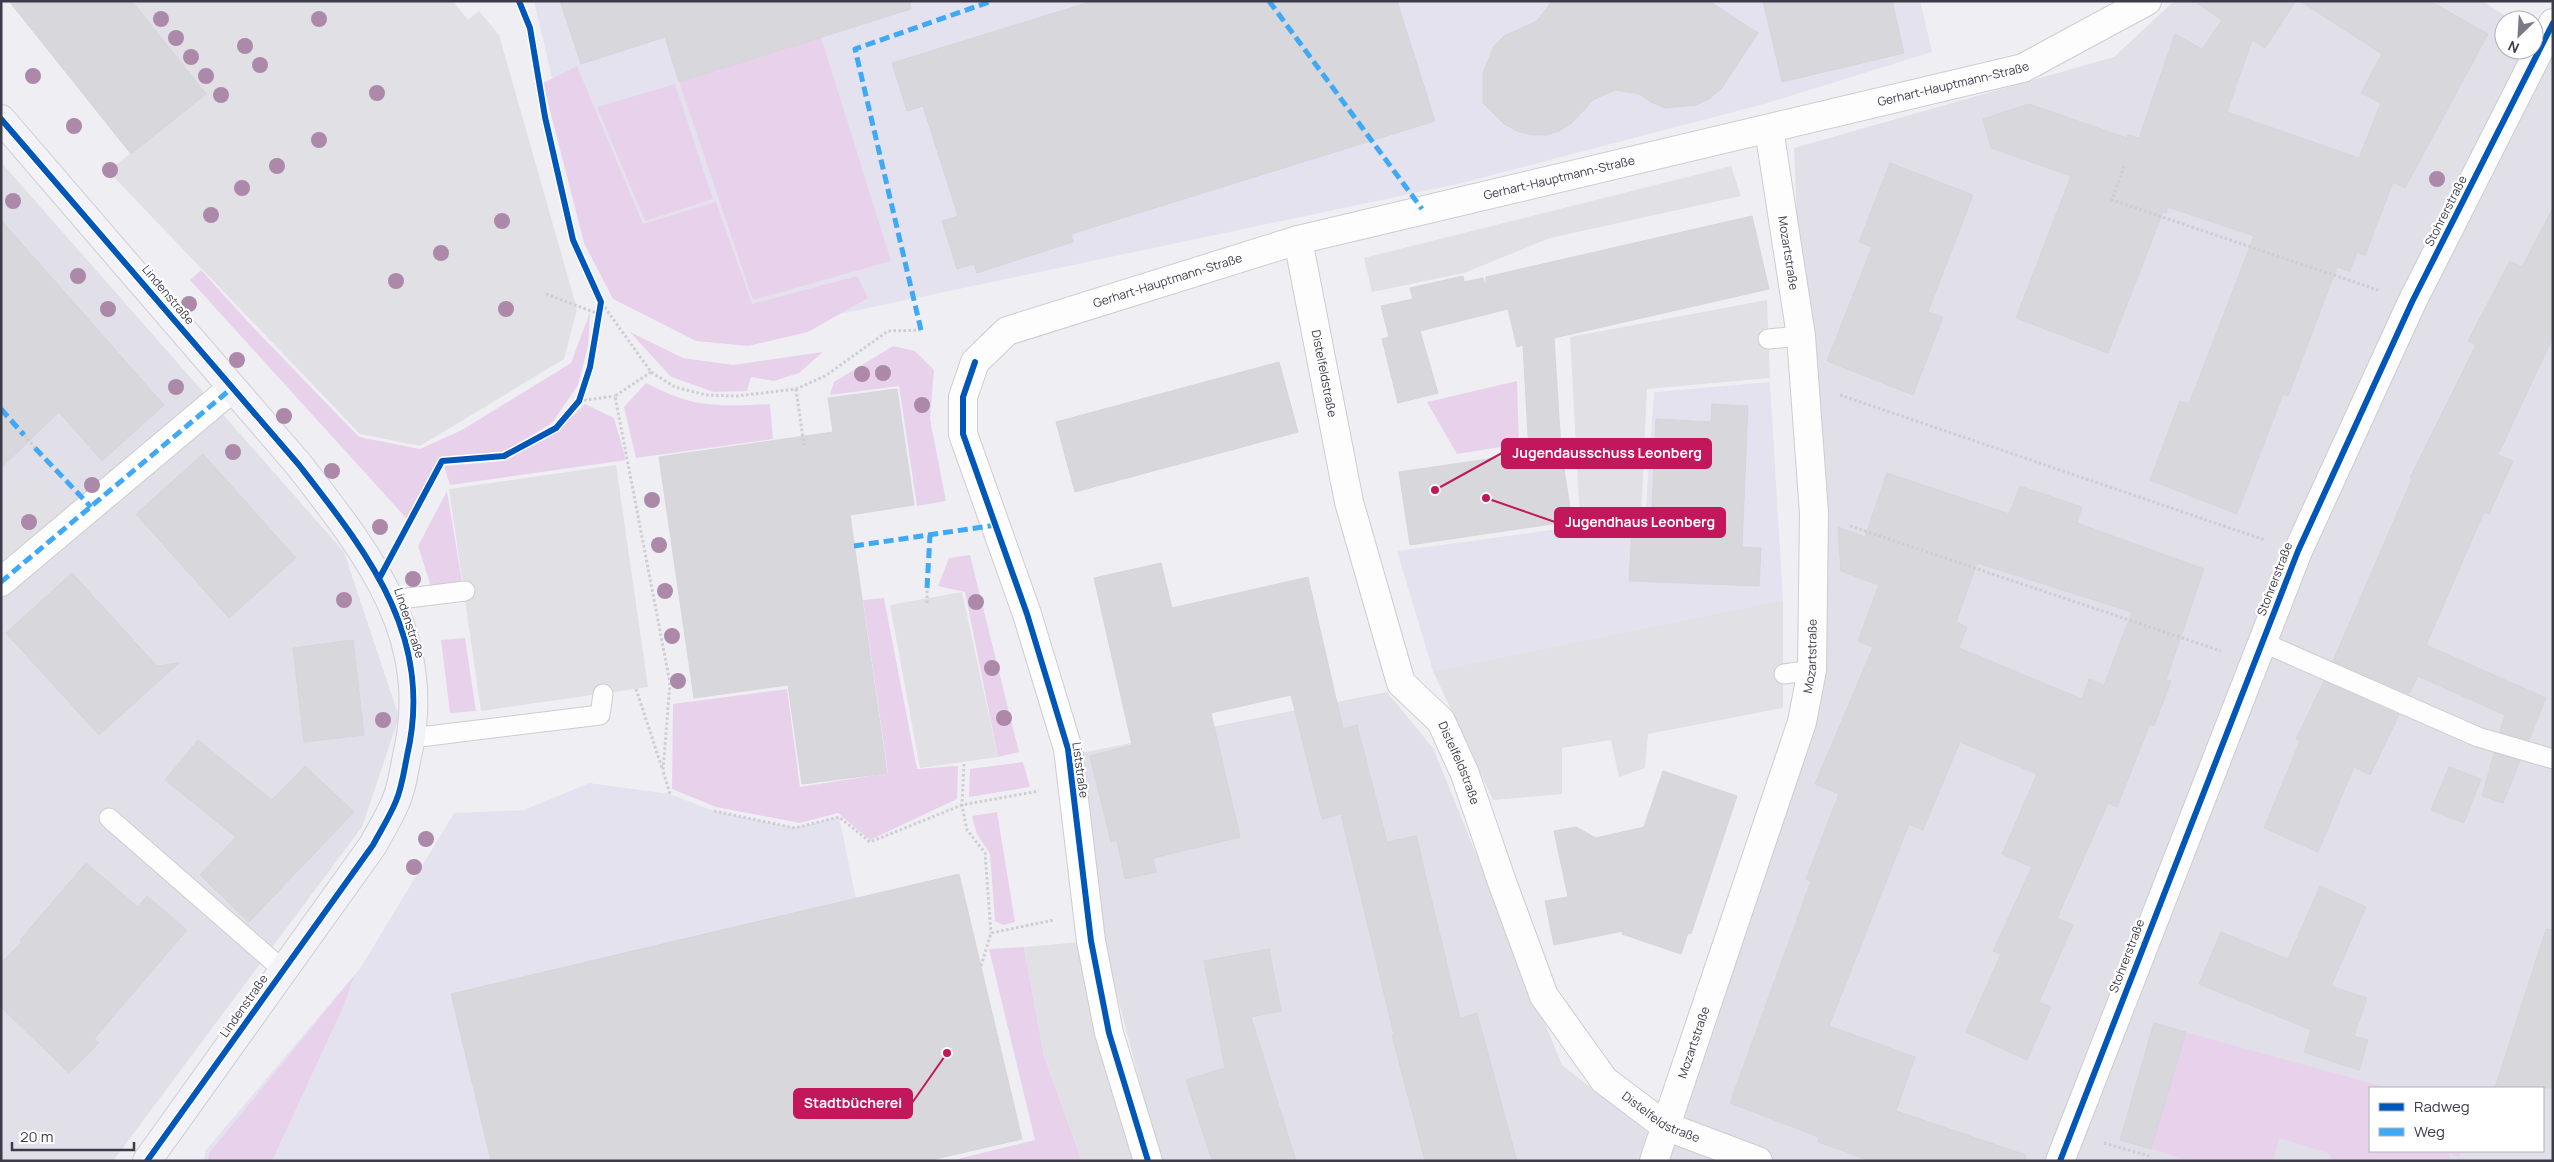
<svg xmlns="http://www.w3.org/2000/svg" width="2554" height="1162" font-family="Manrope,sans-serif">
<rect width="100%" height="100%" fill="#efeff3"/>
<path fill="#e1dfe8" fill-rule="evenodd" d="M2174 1H2482L2512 20H2504V50H2534L2553 45V1161H1160L1056 758 1387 692 1433 748 1562 1065 1672 1151 1816 691 1794 148 2114 57ZM2370 1088H2543V1151H2370Z
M1 162 344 552 399 717 362 827 113 1161H1Z"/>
<path fill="#e5e2ef" d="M534 1H1920L1932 52 1764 104 1462 183 722 339 594 259Z
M1770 382 1783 600 1433 671 1397 551 1573 527 1645 521 1654 392Z
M589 783 670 794 714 811 795 828 839 817 856 898 918 1161H204L205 1151 361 967 454 813 524 810Z"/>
<path fill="#e8d2eb" d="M821 37 891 261 753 300 679 82Z
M577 66 643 224 716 202 752 304 857 276 868 298 808 332 748 346 696 341 613 299 584 243 543 83Z
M675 84 713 199 645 221 597 107Z
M201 270 250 324 359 437 420 449 462 430 571 363 590 312 588 346 578 385 552 423 503 453 440 459 407 519 190 280Z
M630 332 683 358 733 365 823 352 799 373 774 381 751 377 747 391 714 392 671 377Z
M893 346 915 351 934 370 930 419 946 501 917 506 899 386 830 395 834 382Z
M1517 381 1519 444 1457 454 1427 402Z
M646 383C696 409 716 406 770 404L773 439 636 458 624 407Z
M585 404 614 418 626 460 450 485 444 466 505 461 557 431Z
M447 491 463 588 432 590 418 546Z
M970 555 1019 752 998 757 965 592 938 586 949 558Z
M884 598 917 769 958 766 957 799 870 840 838 813 800 823 716 807 672 789 673 704 787 689 800 787 888 773 863 600Z
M465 638 476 711 450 713 441 640Z
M1023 762 1030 787 969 797 970 769Z
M997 812 1015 922 1003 925 995 921 990 854 977 834 972 816Z
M1024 947 1044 1056 1082 1161H949L1035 1140 989 949Z
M354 976 344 1005 272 1161H208L209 1153Z
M2185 1032 2388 1088H2370V1151H2461L2459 1157 2450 1154 2448 1161H2333L2328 1153 2279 1138 2273 1161H2191L2151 1149Z"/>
<path fill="#e0e0e5" d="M132 1H453L468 20 479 11 499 35 577 309 564 359 420 446 360 434 108 171 206 94Z
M2464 90 2485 102 2448 175 2426 164Z
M1731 166 1741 196 1550 238 1464 273 1372 292 1364 258Z
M1767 300 1770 378 1647 389 1641 518 1580 520 1570 337Z
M616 465 648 687 481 711 449 489Z
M38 478 73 520 1 582V510Z
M962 592 998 757 920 768 890 605Z
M1783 600V708L1648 734 1645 768 1619 777 1611 740 1562 748V794L1493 800 1433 671Z
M1091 941 1148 1161H1082L1044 1056 1024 947Z"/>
<path fill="#d8d7dc" stroke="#d5d5db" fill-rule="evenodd" d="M9 1H132L206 94 131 154Z
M560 1H910L911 9 679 82 665 37 581 64Z
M1093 1H1397L1435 121 1071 234 1073 242 977 273 974 264 957 269 942 221 958 216 923 106 907 111 892 63Z
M1552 1H1709L1758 33 1721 89 1709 99 1696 105 1665 108 1651 102 1639 94 1615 90 1593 100 1572 123 1559 131 1546 135H1531L1517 131 1504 124 1483 103V73L1494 46 1504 36 1537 21Z
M1763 1H1892L1904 53 1782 82Z
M2194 1H2296L2265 48 2252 40 2227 112 2359 158 2381 103 2361 93 2382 54 2300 1H2430L2488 34 2405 188 2393 182 2365 256 2357 252 2350 271 2337 267 2288 396 2283 394 2237 514 2150 480 2180 401 2189 404 2254 236 2168 207 2166 213 2163 212 2108 353 2016 318 2071 176 1991 148 1983 119 2029 104 2127 138 2128 135 2139 138 2175 34 2202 49 2222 20Z
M1890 163 1973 195 1928 312 1943 317 1913 395 1827 361 1872 247 1859 242Z
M2553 208V337L2498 455 2513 461 2489 514 2484 512 2426 645 2546 698 2529 740 2500 732 2505 715 2418 676 2409 694 2333 661 2412 479 2410 478 2476 345 2468 341 2510 261 2522 267Z
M1752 216 1769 289 1554 338 1561 448 1572 521 1410 545 1399 472 1529 453 1523 345 1517 347 1508 309 1420 331 1438 393 1398 403 1382 339 1389 337 1381 306 1413 299 1410 288 1463 276 1464 282 1483 278 1486 287V277Z
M1 220 164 405 102 461 59 412 1 468Z
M1279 362 1298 432 1075 492 1056 422Z
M897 389 914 505 850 515 887 773 802 784 788 685 694 698 659 457 833 432 828 398Z
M1712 404 1748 406 1742 547 1761 548 1759 586 1629 581 1632 529 1651 530 1656 419 1711 422Z
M203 454 296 558 229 618 136 514Z
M1887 473 2009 514 2020 486 2082 507 2077 523 2204 569 2166 680 2171 681 2154 726 2150 724 2117 807 2108 803 2057 918 2073 925 2039 1002 2051 1007 2027 1060 1966 1032 2001 954 1993 951 2032 867 2002 854 2037 774 1960 742 1923 830 1909 824 1829 1026 1915 1057 1896 1111 2026 1155 2025 1161H1871L1818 1142 1819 1137 1730 1103 1811 881 1806 879 1839 794 1815 784 1873 647 1858 641 1879 585 1841 571 1838 527 1865 537ZM1977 563 2132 612 2104 685 2089 679 2082 699 1959 648 1967 627 1956 622Z
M1161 563 1172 608 1308 577 1343 729 1357 725 1387 842 1416 836 1460 1018 1477 1013 1517 1161H1425L1392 1035H1394L1341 814 1322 819 1291 695 1211 713 1240 837 1153 858 1156 872 1125 879 1117 840 1111 842 1090 756 1132 745 1094 578Z
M72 573 157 666 179 663 99 735 6 633Z
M353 640 364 735 304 742 293 648Z
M2324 681 2399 715 2370 775 2354 767 2318 852 2264 828 2300 741 2296 739Z
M198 740 272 800 305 766 354 812 249 922 200 875 236 837 165 780Z
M2494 753 2520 761 2503 803 2482 796Z
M2449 767 2481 779 2464 823 2431 810Z
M1663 771 1737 796 1691 934 1688 933 1681 954 1622 934 1623 931 1554 945 1545 901 1568 897 1554 831 1576 827 1596 838 1644 827Z
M86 863 138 907 147 896 187 930 94 1039 99 1043 69 1073 1 1007V963L22 942 20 940Z
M959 874 1022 1139 927 1161H491L451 994Z
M2320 886 2366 907 2331 986 2367 998 2354 1036 2368 1040 2359 1070 2304 1052 2311 1030 2199 984 2221 932 2288 959Z
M2546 929 2553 930V1088H2495Z
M1269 949 1281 1011 1251 1017 1296 1161H1212L1186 1080 1225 1068 1204 961Z
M2154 1023 2186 1032 2151 1149 2120 1140Z"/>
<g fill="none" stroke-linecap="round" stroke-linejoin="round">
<defs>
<path id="lane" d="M1768 339 1801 336
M392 600 465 591
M2262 642 2478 737 2553 759
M1784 674 1812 670
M412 738 600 715 603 694
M109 818 283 970"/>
<g id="street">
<path id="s1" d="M1298 240 1349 502 1401 683 1441 721 1465 774 1502 882 1544 996 1604 1080 1665 1126 1758 1161"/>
<path d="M1 582 232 388"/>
<path id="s2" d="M1148 1161 1109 1033 1091 941 1068 749 1027 614 963 434V397L975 362 1007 331 1298 240 2023 68 2147 1"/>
<path id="s3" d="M1654 1161 1802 722 1812 670 1814 513 1801 336 1769 129"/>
<path d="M2060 1161 2298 551 2412 302 2553 23"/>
</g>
<path id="secondary" d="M1 119 299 465C368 554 435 636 407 756 404 771 402 787 396 801 390 816 381 830 373 845L147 1161"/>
</defs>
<use href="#lane" stroke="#cdccd1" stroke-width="21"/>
<use href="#street" stroke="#cdccd1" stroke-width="30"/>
<use href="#secondary" stroke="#ceccd7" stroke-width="30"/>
<path stroke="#cdcdd3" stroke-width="3" stroke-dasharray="2.5 2.5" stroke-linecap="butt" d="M519 1 530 28 545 117 573 240 601 302 651 372 675 387 706 395 737 396 796 389 825 376 888 331 921 330
M2124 166 2112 200 2378 290
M546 294 599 314
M651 372 615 396 670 683 663 771 670 794
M796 389 804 445
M1840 395 2265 540
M579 401 615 396
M24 435 35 448
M1850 526 2221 651
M927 603V588
M636 689 662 768
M964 764 962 805 967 830 985 853 991 933
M714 811 795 828 839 817 870 842 962 805 1039 791
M981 966 991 933 1054 920
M2104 1143 2149 1156"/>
<use href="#lane" stroke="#fdfdfd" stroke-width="19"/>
<use href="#street" stroke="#fdfdfd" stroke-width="28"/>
<use href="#secondary" stroke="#f3f2f7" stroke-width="28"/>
<path stroke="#3fa9f5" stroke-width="5" stroke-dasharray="10 5" stroke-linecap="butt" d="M1269 1 1422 209
M921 330 855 49 992 1
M1 409 24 435
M35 448 91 507
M854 546 996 525
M1 582 232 388
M927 588 930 535"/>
<defs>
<path id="cycleway" d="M1 119 299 465C368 554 435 636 407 756 404 771 402 787 396 801 390 816 381 830 373 845L147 1161
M975 362 963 397V434L1027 614 1068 749 1091 941 1109 1033 1148 1161
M380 577 442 461 504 456 556 428 579 401 590 367 601 302 573 240 545 117 530 28 519 1
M2060 1161 2298 551 2412 302 2553 23"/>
</defs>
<use href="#cycleway" stroke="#fff" stroke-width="9"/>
<use href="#cycleway" stroke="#0057b8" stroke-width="6"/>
</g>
<g fill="#ac88a9">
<circle cx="161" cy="19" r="8"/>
<circle cx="319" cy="19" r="8"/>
<circle cx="176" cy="38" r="8"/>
<circle cx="245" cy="46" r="8"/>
<circle cx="191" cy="57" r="8"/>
<circle cx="260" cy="65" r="8"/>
<circle cx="33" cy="76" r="8"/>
<circle cx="206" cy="76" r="8"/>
<circle cx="377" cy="93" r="8"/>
<circle cx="221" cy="95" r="8"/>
<circle cx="74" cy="126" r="8"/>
<circle cx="319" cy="140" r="8"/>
<circle cx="277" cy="166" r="8"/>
<circle cx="110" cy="170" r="8"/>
<circle cx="2437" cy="179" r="8"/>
<circle cx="242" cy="188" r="8"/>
<circle cx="13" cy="201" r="8"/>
<circle cx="211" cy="215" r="8"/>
<circle cx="502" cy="221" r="8"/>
<circle cx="441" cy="253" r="8"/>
<circle cx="78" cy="276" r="8"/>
<circle cx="396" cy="281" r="8"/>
<circle cx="189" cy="304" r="8"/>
<circle cx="108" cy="309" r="8"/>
<circle cx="506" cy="309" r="8"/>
<circle cx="237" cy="360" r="8"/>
<circle cx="883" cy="373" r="8"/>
<circle cx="862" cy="374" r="8"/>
<circle cx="176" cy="387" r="8"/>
<circle cx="922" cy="405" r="8"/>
<circle cx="284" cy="416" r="8"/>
<circle cx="233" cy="452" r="8"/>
<circle cx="332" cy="471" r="8"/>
<circle cx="92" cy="485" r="8"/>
<circle cx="652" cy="500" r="8"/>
<circle cx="29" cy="522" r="8"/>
<circle cx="380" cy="527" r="8"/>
<circle cx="659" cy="545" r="8"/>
<circle cx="413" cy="579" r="8"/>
<circle cx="665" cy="591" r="8"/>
<circle cx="344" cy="600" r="8"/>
<circle cx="976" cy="602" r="8"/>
<circle cx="672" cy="636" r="8"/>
<circle cx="992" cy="668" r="8"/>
<circle cx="678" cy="681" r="8"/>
<circle cx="1004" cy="718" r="8"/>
<circle cx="383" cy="720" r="8"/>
<circle cx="426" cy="839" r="8"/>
<circle cx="414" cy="867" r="8"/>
</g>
<g text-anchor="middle" stroke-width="4.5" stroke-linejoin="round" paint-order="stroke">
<g font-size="12" fill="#3c3b49" stroke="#fff">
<text dy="4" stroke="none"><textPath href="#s2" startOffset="1850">Gerhart-Hauptmann-Straße</textPath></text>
<text dy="4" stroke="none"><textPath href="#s2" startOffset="1445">Gerhart-Hauptmann-Straße</textPath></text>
<text transform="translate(2446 211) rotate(-63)" y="4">Stohrerstraße</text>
<text transform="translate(1788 253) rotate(81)" y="4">Mozartstraße</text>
<text dy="4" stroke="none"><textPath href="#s2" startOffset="1040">Gerhart-Hauptmann-Straße</textPath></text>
<text transform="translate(168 295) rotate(50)" y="4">Lindenstraße</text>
<text dy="4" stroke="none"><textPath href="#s1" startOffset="136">Distelfeldstraße</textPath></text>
<text transform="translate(2275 579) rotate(-69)" y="4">Stohrerstraße</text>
<text transform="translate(409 623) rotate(72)" y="4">Lindenstraße</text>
<text dy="4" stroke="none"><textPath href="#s3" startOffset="530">Mozartstraße</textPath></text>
<text dy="4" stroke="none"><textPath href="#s1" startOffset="556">Distelfeldstraße</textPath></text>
<text transform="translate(1080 770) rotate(82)" y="4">Liststraße</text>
<text transform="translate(2127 956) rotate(-69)" y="4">Stohrerstraße</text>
<text transform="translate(244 1006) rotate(-55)" y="4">Lindenstraße</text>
<text dy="4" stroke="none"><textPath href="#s3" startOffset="125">Mozartstraße</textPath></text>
<text dy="4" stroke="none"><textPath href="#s1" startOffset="976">Distelfeldstraße</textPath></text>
</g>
</g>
<path fill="none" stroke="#c2185b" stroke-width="2" d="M1435 490L1502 453M1486 498L1555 522M947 1053L912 1103"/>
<g fill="#c2185b" stroke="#fff" stroke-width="2">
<circle cx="1435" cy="490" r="5"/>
<circle cx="1486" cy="498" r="5"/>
<circle cx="947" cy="1053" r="5"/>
</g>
<g fill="#c2185b" stroke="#c2185b" stroke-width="2">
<rect x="1502" y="439" width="209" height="29" rx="5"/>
<rect x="1555" y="508" width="170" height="29" rx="5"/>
<rect x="794" y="1089" width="118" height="29" rx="5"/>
</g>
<g font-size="14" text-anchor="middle" font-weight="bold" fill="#fff">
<text x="1607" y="458">Jugendausschuss Leonberg</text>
<text x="1640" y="527">Jugendhaus Leonberg</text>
<text x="853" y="1108">Stadtbücherei</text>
</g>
<rect width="2554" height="1162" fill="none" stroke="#3c3b49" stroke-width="5"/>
<rect x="2369" y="1087" width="175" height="65" fill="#ffffff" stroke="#b1b1b6"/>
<rect x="2379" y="1103" width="25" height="8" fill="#0057b8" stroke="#b1b1b6"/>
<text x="2414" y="1112" font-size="15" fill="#3c3b49">Radweg</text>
<rect x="2379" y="1128" width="25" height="8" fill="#3fa9f5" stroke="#b1b1b6"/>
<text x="2414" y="1137" font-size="15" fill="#3c3b49">Weg</text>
<g transform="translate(2519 35) rotate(205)"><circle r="24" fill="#ffffff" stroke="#b1b1b6"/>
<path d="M0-4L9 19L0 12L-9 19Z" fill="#7b7a84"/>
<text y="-8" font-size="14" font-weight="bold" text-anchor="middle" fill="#3c3b49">N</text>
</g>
<path d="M12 1142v8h122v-8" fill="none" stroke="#3c3b49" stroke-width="2.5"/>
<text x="20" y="1142" font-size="15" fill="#3c3b49" stroke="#ffffff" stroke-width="4" paint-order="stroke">20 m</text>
</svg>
